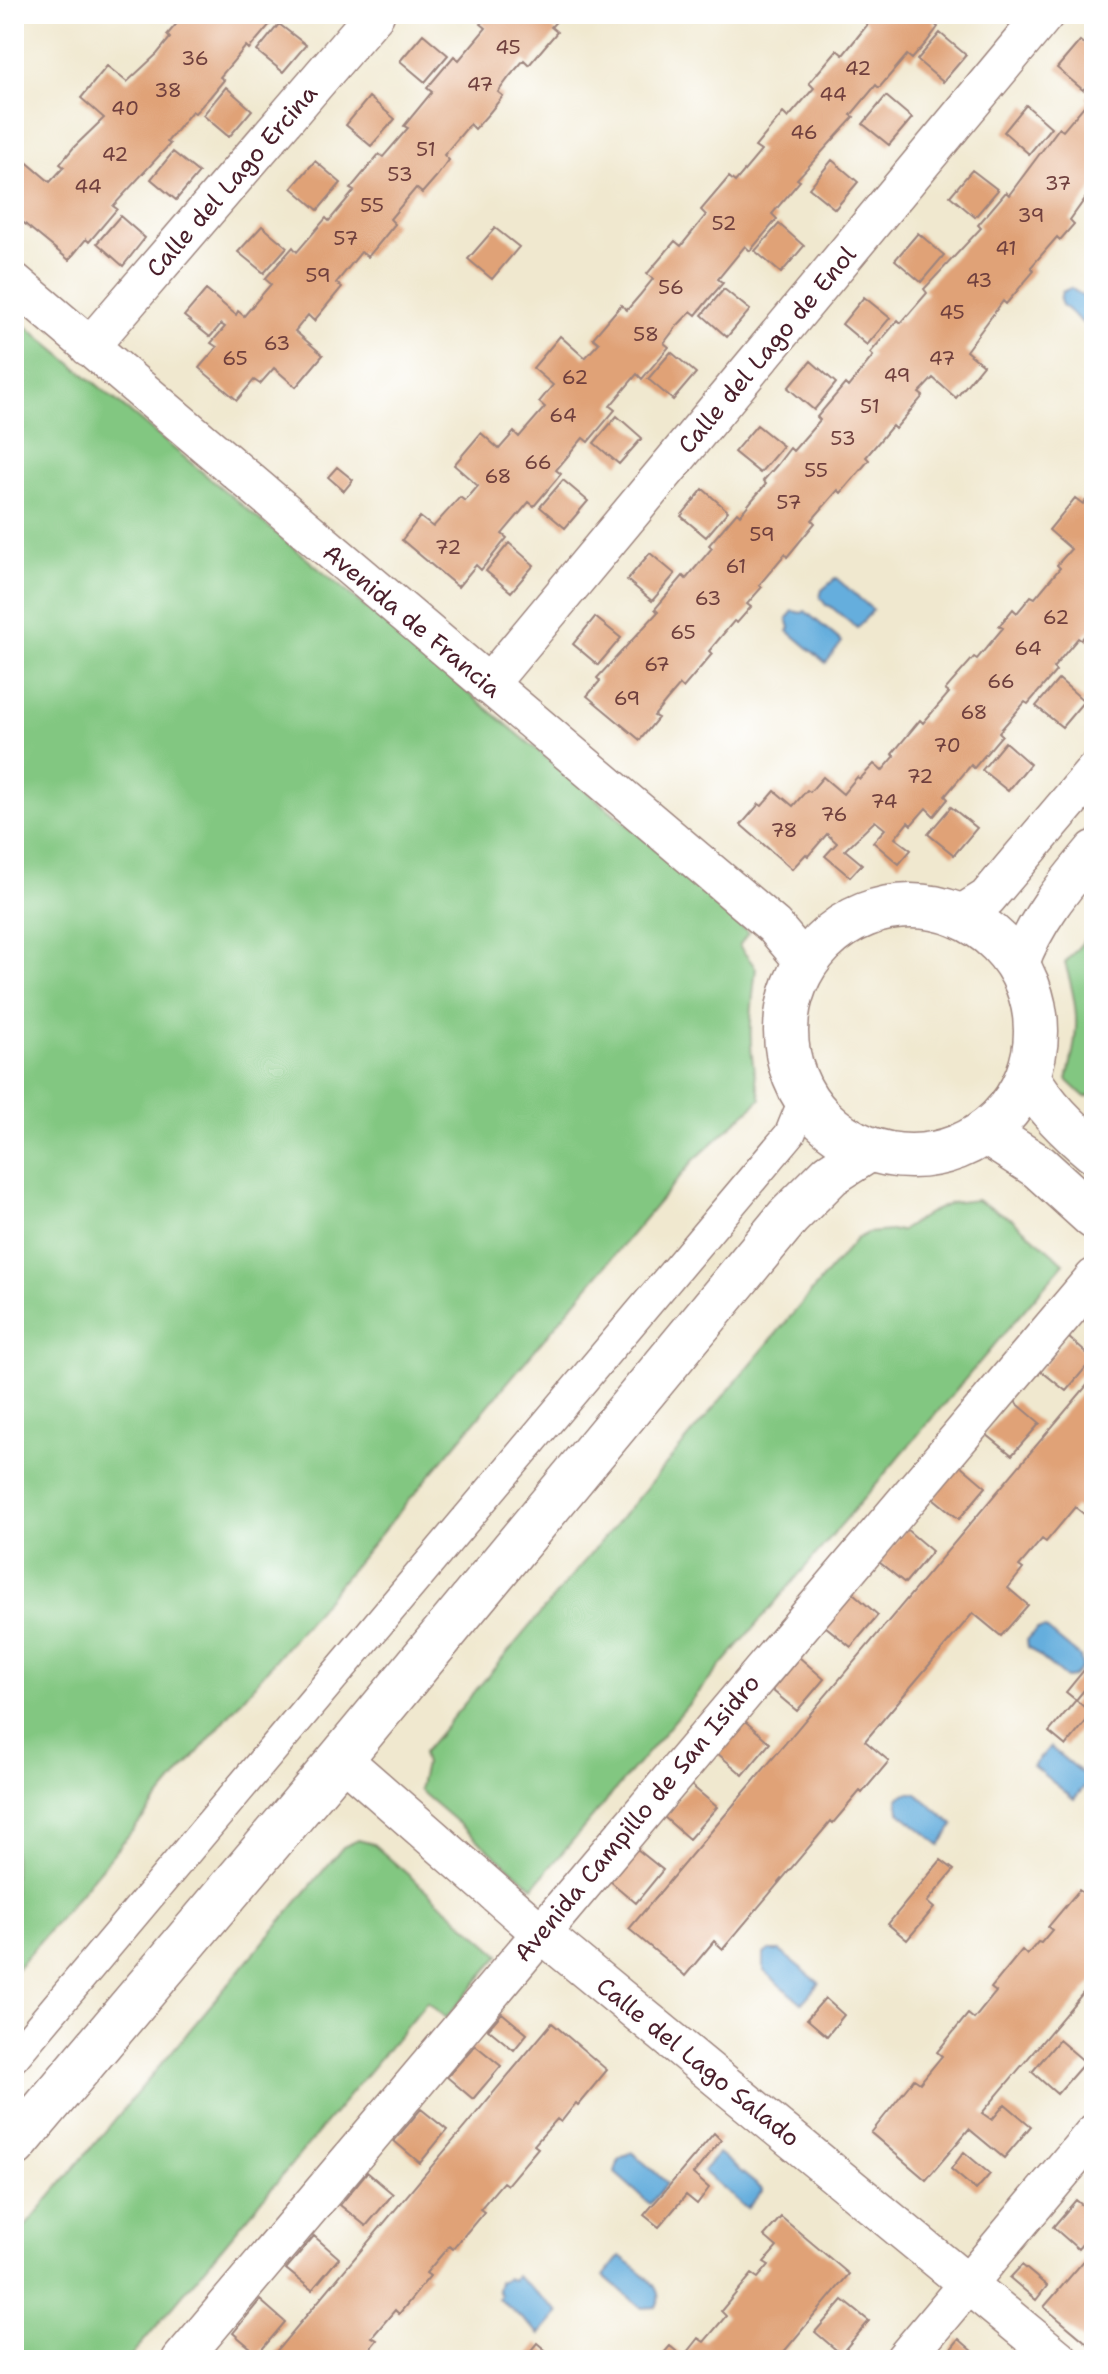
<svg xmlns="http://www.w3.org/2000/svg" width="1108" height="2374" font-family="'Shantell Sans',sans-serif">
<rect width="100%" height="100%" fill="#fff"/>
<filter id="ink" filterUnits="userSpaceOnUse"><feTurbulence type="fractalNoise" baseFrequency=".0125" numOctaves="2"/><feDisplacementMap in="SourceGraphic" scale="16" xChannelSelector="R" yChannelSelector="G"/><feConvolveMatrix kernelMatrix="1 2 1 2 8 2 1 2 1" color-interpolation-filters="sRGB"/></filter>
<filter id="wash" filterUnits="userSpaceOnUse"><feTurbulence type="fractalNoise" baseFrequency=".006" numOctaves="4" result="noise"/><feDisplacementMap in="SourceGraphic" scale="32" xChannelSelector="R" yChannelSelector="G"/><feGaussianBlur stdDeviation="1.8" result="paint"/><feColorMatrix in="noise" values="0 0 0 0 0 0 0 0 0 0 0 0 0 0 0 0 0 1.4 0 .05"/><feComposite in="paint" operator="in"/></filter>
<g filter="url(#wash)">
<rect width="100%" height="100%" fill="#f0e8cf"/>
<path fill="#82c781" stroke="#667356" stroke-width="2" d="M14 316 682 870 748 933 739 946 756 968C750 1019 746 1050 761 1099L693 1161 14 1972Z
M1094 929V1095L1085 1097 1067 1080C1079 1031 1080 1012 1065 963Z
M976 1200 1012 1219 1064 1263 533 1887 419 1790 425 1764 422 1754 856 1239 868 1233 902 1230 929 1213 951 1203Z
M358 1840 373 1844 500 1955 446 2018 427 2002 128 2360H14V2240L343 1847Z"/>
<path fill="#65aedd" stroke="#586684" stroke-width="2" d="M1071 288 1094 305V333L1062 305 1060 300 1062 292Z
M836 578 873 610 857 628 830 606 826 605 820 597 822 590Z
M793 611 802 613 805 611 842 642 826 663 788 631 790 628 787 618Z
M1045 1628 1080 1657 1082 1667 1073 1677 1066 1678 1028 1647 1027 1640 1037 1629Z
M1050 1747 1090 1780 1074 1799 1033 1766Z
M906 1793H916L954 1825 940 1845 899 1812 898 1798Z
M780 1951 819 1983 802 2003 764 1971V1954L768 1951Z
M632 2152 667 2183 650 2204 615 2173 619 2159Z
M718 2153 763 2190 747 2209 703 2171Z
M620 2256C635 2268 668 2287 656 2307L642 2308 604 2276Z
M516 2276 559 2312 540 2334 498 2298 500 2295 497 2290 499 2282 507 2278 512 2280Z"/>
<g id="blocks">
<path fill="#e0a277" d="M185 14 277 16 249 49 246 46 220 77 224 80 210 97 195 113 192 111 167 142 170 144 113 206 117 209 89 242 86 239 69 260 14 215V171L24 160 50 182 64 167 60 164 74 147 104 118 81 98 107 66 127 82 157 54 170 38 167 35Z
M490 14H563L551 27 557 32 529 65 524 60 510 76 498 92 503 96 490 112 475 129 470 124 444 155 449 160 436 177 422 193 416 188 390 219 395 224 382 240 368 257 361 252 336 283 342 287 314 321 308 315 295 331 323 355 296 387 274 368 260 384 254 380 237 400 199 368 217 347 211 343 225 327 221 324 210 337 184 316 206 290 236 315 238 311 244 316 271 284 265 279 293 247 297 252 326 218 329 221 354 191 350 189 379 154 383 157 408 128 404 126 432 92 427 88 454 56 459 60 486 28 481 24Z
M866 14H941L933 23 938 27 926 43 912 59 907 55 879 88 876 85 851 115 854 117 797 179 800 181 772 214 777 219 750 251 745 246 718 279 723 283 709 299 696 315 691 311 677 326 664 343 669 347 642 379 637 374 610 406 615 410 588 442 583 438 556 470 561 474 534 506 529 502 502 534 507 538 481 570 476 565 458 587 402 540 420 517 433 527 460 497 465 501 478 486 454 465 481 433 499 449 514 432 519 437 545 407 539 402 553 385 533 368 560 336 585 358 599 343 593 338 621 305 627 310 640 295 653 279 647 274 675 241 681 246 706 215 701 210 729 177 735 182 761 151 755 147 783 113 788 118 814 88 809 83 837 50 843 55 868 24 862 18Z
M279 24 306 45 283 72 257 51Z
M940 33 966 55 943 82 917 60Z
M423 34 448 55 425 82 400 61Z
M1080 41 1094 53V76L1083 90 1057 68Z
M226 87 252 110 229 137 203 115Z
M1094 88V186L1070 220 1074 224 1060 240 1057 237 1031 267 1034 271 1006 304 1003 301 966 351 983 365 956 398 933 378 919 393 923 396 895 429 892 426 866 457 869 460 841 493 838 490 812 520 815 523 787 557 785 554 759 585 762 587 747 604 751 607 737 623 734 621 709 651 712 654 683 688 680 685 667 700 654 716 658 718 640 740 587 696 600 681 597 678 658 612 655 609 683 576 686 579 712 548 709 545 737 512 740 515 753 499 766 484 763 481 777 465 790 448 793 451 807 435 820 420 817 417 845 384 848 387 873 356 870 353 898 320 901 323 927 293 924 289 981 228 978 225 1006 192 1009 195 1059 128 1063 131 1089 100 1086 98Z
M886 96 912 118 889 145 863 124Z
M369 97 395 119 371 146 346 125Z
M1026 105 1051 127 1029 154 1004 132Z
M173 152 199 173 176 200 151 179Z
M832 160 858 182 835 209 809 188Z
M315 161 341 183 318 210 292 188Z
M972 170 998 190 975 217 950 196Z
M120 216 145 238 123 266 97 243Z
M779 224 804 246 781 273 755 251Z
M262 226 287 247 264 273 238 252Z
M495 228 519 247 492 279 468 259Z
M918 233 944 255 921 282 895 260Z
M724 289 750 310 727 337 702 315Z
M864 297 890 318 867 345 842 324Z
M671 352 696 373 673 400 648 379Z
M811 361 836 383 814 410 788 388Z
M617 416 642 438 619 464 594 443Z
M757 425 783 446 760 473 734 452Z
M337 467 353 480 344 491 328 477Z
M563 480 588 501 565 528 540 507Z
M703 489 728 511 706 537 681 516Z
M1094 491V625L1081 640 1078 638 1053 668 1056 671 1028 704 1025 702 999 732 1002 735 974 768 971 765 945 796 948 799 934 816 926 808 911 825 908 822 895 838 911 850 899 864 873 842 885 829 875 821 845 850 862 864 850 877 825 856 837 843 827 834 808 856 806 854 792 869 741 825 759 804 762 806 775 791 793 806 807 790 810 792 823 777 843 794 857 777 860 779 874 764 882 771 895 756 892 754 920 720 923 723 949 693 945 690 974 657 977 659 1003 628 999 626 1013 609 1017 613 1031 596 1035 598 1060 568 1057 565 1071 549 1049 530 1075 498 1083 504Z
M509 543 534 565 511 592 486 571Z
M650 553 675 574 652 601 627 580Z
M595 617 621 638 598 665 573 644Z
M1059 679 1084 701 1062 727 1036 706Z
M1005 742 1030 764 1008 791 982 770Z
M951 807 977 828 954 855 928 834Z
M1068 1337 1093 1359 1066 1391 1040 1370Z
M1094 1377V1522L1075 1507 1046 1542 1042 1539 1019 1566 1023 1569 1008 1588 1028 1605 1001 1636 973 1613 865 1741 889 1761 862 1793 860 1791 833 1823 831 1821 723 1949 714 1941 685 1976 683 1974 629 1929Z
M1014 1401 1040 1423 1012 1455 986 1434Z
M960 1465 986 1487 959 1519 933 1498Z
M906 1529 932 1551 905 1583 879 1562Z
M853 1593 878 1615 851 1647 825 1626Z
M799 1657 824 1679 797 1711 772 1690Z
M1084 1670 1093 1679 1076 1700 1066 1692Z
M1076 1700 1092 1714 1066 1746 1049 1732Z
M745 1721 770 1743 743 1775 717 1753Z
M691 1785 717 1807 689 1839 664 1817Z
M637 1849 663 1870 636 1903 610 1881Z
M941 1860 954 1870 927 1902 934 1908 907 1940 888 1924Z
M1094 1880V1980L982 2113 992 2120 1005 2104 1031 2126 1004 2158 969 2129 926 2180 871 2133 914 2079 920 2083 942 2056 937 2052 968 2014 974 2019 996 1992 991 1988 1022 1950 1027 1955 1038 1942 1041 1943 1052 1930 1048 1927 1079 1890 1083 1893Z
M825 1998 844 2015 827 2036 807 2019Z
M502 2013 527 2034 514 2050 488 2029Z
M552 2023 607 2070 578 2105 576 2103 561 2122 557 2119 534 2145 538 2148 507 2185 503 2182 480 2209 484 2212 453 2249 449 2246 438 2259 426 2273 430 2276 399 2314 395 2310 372 2337 377 2340 360 2360H269Z
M1059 2040 1085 2062 1057 2094 1032 2072Z
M475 2045 501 2066 473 2099 447 2077Z
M421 2109 447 2130 420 2163 394 2141Z
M714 2133 721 2140 693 2174 709 2188 697 2204 686 2195 659 2227 644 2215Z
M964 2152 990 2174 976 2190 951 2169Z
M367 2172 393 2194 366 2226 340 2205Z
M1076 2200 1094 2215V2230L1078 2249 1053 2227Z
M781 2217 849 2274 777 2360H658L670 2346 683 2357 698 2338 704 2342 726 2316 721 2311 752 2274 758 2278 769 2265 764 2262 777 2247 764 2236Z
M314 2236 339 2258 312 2290 286 2269Z
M1094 2249V2349L1044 2307Z
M1022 2265 1047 2286 1036 2300 1010 2278Z
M260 2300 285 2322 258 2354 233 2333Z
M843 2300 869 2321 841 2354 815 2332Z
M959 2339 983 2360H942Z
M537 2343 557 2360H523Z"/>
</g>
</g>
<g filter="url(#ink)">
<use href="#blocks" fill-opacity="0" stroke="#9d847d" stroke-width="2"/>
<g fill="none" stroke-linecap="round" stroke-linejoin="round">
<defs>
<path id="pedestrian" d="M14 2057 790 1134 805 1097"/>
<path id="minor" d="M14 282 774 926 806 964
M89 347 375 14
M488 685 1045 14
M960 915 987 898 1094 772
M1019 966C1034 922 1064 886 1094 850
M341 1758 540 1932 1060 2360
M181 2360 1094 1278
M904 2360 1094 2133"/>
<path id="tertiary" d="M786 1031a125 125 0 1 1 250 0a125 125 0 1 1-250 0Z
M1028 1077C1045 1107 1068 1129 1094 1151
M985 1132 1039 1167 1094 1217
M14 2145 341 1758 788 1217 831 1174 870 1149"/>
</defs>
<use href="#pedestrian" stroke="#9d847d" stroke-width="33"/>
<use href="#minor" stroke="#9d847d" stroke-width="41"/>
<use href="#tertiary" stroke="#9d847d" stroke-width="47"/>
<use href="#pedestrian" stroke="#fff" stroke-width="30"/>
<use href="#minor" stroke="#fff" stroke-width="38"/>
<use href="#tertiary" stroke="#fff" stroke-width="44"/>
</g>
</g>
<g text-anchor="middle" stroke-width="6" stroke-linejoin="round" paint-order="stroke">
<g font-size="20" fill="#70403e">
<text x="508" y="54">45</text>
<text x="195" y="65">36</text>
<text x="858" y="75">42</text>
<text x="480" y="91">47</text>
<text x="168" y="97">38</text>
<text x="833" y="101">44</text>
<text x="125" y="115">40</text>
<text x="804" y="139">46</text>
<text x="426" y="156">51</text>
<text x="115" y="161">42</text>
<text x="400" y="181">53</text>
<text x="1058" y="190">37</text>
<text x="88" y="193">44</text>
<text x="372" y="212">55</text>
<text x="1031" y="222">39</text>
<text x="724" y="230">52</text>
<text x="346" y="245">57</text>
<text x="1006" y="255">41</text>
<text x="318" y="282">59</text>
<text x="979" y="287">43</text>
<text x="671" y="294">56</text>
<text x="952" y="319">45</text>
<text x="646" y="341">58</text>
<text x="277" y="350">63</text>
<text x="235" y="365">65</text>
<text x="942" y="365">47</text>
<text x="897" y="382">49</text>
<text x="575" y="384">62</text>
<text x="870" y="413">51</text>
<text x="563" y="422">64</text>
<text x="843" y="445">53</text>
<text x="538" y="469">66</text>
<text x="816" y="477">55</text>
<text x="498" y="483">68</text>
<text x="789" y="509">57</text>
<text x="762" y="541">59</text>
<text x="448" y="554">72</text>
<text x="736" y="573">61</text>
<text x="708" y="605">63</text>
<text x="1056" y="624">62</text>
<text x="683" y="639">65</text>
<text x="1028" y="655">64</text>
<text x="657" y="671">67</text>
<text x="1001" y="688">66</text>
<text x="627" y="705">69</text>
<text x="974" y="719">68</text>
<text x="947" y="752">70</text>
<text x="920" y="783">72</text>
<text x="884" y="808">74</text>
<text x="834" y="821">76</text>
<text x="784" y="837">78</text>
</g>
<g font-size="24" fill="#4a1f2b" stroke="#fff">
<text transform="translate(232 181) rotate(-49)" y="8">Calle del Lago Ercina</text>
<text transform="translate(767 350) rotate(-50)" y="8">Calle del Lago de Enol</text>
<text transform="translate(412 621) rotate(40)" y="8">Avenida de Francia</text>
<text transform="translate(637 1818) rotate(-50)" y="8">Avenida Campillo de San Isidro</text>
<text transform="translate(698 2062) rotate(39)" y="8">Calle del Lago Salado</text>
</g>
</g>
<rect width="1108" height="2374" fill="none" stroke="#fff" stroke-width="48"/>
</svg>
